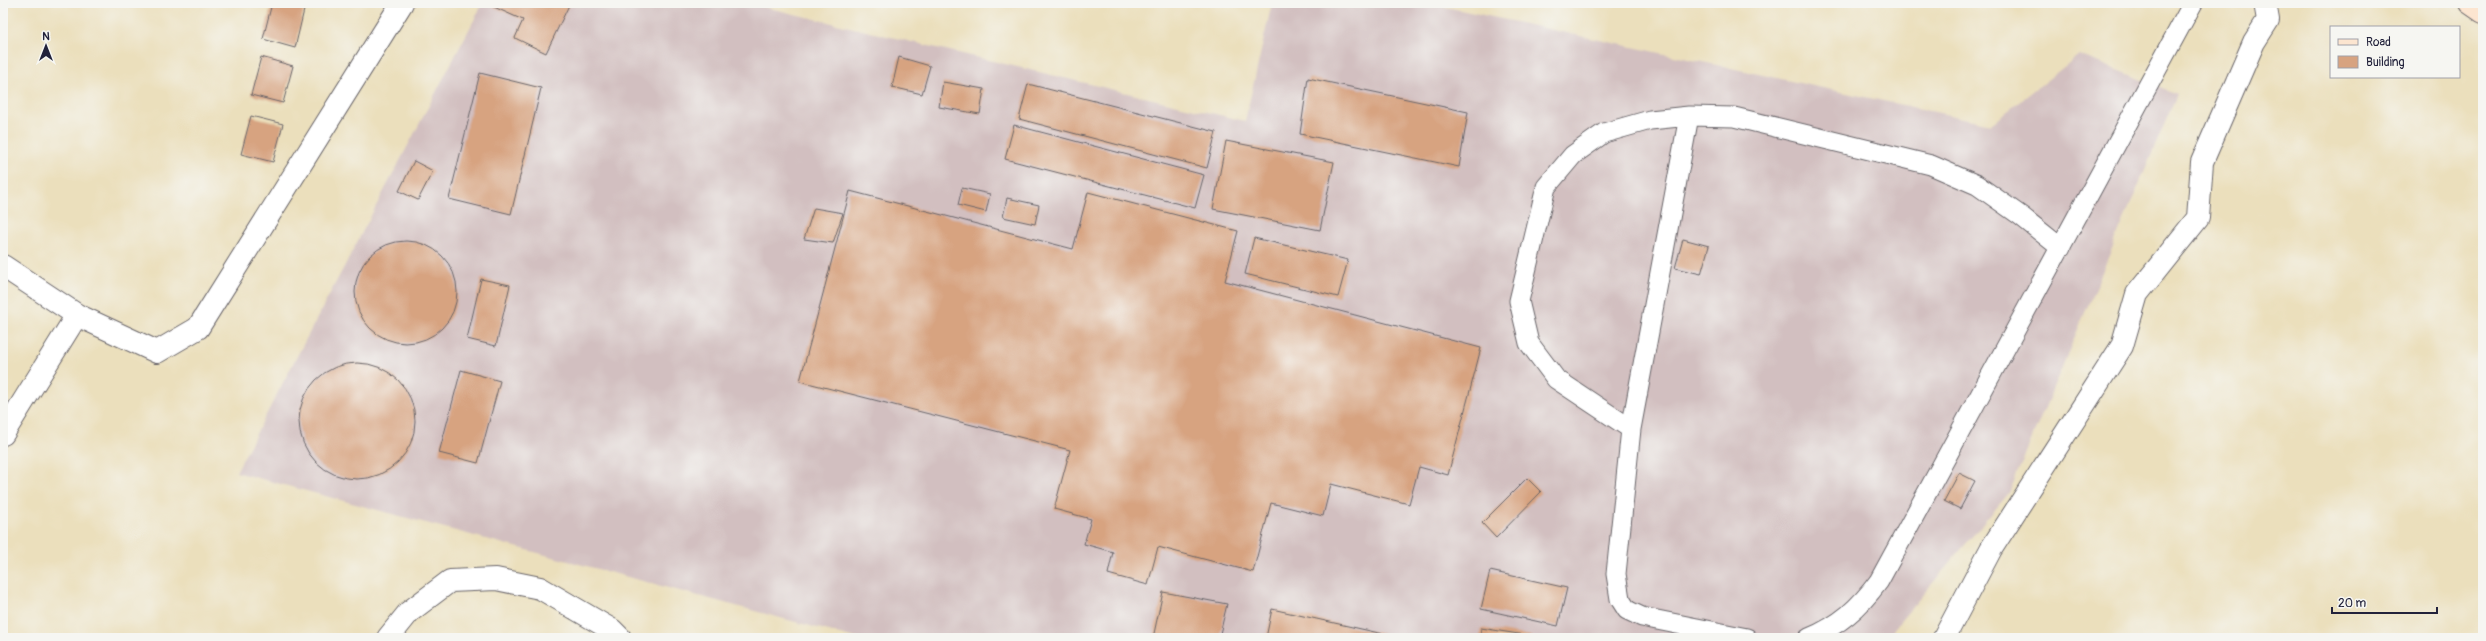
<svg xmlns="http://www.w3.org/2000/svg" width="2486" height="641" font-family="Pangolin,sans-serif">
<rect width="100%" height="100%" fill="#f6f6f2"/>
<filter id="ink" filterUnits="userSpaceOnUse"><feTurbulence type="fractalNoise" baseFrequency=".025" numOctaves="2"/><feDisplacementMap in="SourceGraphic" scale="8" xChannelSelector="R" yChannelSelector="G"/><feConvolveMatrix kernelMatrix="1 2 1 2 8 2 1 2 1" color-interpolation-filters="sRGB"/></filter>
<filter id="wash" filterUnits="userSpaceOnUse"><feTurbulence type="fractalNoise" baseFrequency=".012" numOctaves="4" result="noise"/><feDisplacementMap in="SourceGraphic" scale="16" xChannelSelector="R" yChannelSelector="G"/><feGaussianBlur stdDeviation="0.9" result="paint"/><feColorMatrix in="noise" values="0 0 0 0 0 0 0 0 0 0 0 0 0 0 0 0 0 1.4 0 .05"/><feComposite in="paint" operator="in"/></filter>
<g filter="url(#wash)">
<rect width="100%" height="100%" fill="#ebdfbc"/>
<path fill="#d2bfc0" d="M483 3H748L1245 121 1272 3H1427L1991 124 2079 55 2177 94 2009 493 1886 638H855L236 472Z"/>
<g id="blocks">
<path fill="#d7a380" d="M272 3 304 10 295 48 263 39Z
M485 3H570L546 53 515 38 523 20Z
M261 57 293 66 283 103 251 95Z
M899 57 930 66 922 94 892 87Z
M480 73 541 88 511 214 449 199Z
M1308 78 1468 112 1459 167 1300 134Z
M943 82 984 89 980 114 939 107Z
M1028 84 1216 132 1207 168 1019 119Z
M251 116 283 124 273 162 241 154Z
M1014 125 1204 175 1195 208 1005 159Z
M1226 141 1334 162 1320 230 1213 209Z
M414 161 433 171 418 200 399 191Z
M962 188 990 194 986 212 958 205Z
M850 191 1073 249 1088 192 1238 231 1225 281 1481 348 1448 475 1419 467 1409 504 1331 484 1323 516 1271 503 1253 572 1158 547 1148 585 1108 574 1113 552 1084 544 1091 519 1054 509 1070 450 800 381Z
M1007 198 1039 205 1035 224 1003 217Z
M814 208 843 213 833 243 804 239Z
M1254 238 1348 260 1338 297 1245 274Z
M1683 239 1709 246 1701 274 1675 268Z
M355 292a51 51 0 1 1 102 0a51 51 0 1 1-102 0Z
M481 279 510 285 496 346 467 339Z
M299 421a58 58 0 1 1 116 0a58 58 0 1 1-116 0Z
M461 370 500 381 478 463 439 453Z
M1959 473 1975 481 1960 509 1944 501Z
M1527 478 1541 492 1496 538 1482 523Z
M1490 571 1567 588 1558 626 1481 609Z
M1163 592 1227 604 1219 638H1153Z
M1272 609 1388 635 1387 638H1266Z
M1481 628 1531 636V638H1480Z"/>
</g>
</g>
<g filter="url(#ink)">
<use href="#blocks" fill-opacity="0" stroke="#686468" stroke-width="1"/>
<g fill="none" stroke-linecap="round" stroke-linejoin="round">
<defs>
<path id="lane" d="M1631 429 1556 379 1529 343 1519 301 1546 187 1573 155 1604 133 1650 120 1689 116
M1747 638 1642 617 1627 610 1620 599 1616 574 1631 429 1689 116 1734 117 1931 165 1977 185 2021 216 2061 248
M1809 638C1840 625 1859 608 1879 581L2193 3"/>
<path id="street" d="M3 266 77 315 157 352 198 328 402 3
M3 434 77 315
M388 638 409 612 450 581 496 579 540 588 612 630 620 638
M1944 638 1991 549 2122 346 2137 294 2198 218 2202 162 2254 42 2268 20 2265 3"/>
<path id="secondary" d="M2470 3 2483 12"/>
</defs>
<use href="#lane" stroke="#686468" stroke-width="21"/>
<use href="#street" stroke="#686468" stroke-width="24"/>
<use href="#secondary" stroke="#686468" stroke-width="24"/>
<use href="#lane" stroke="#fff" stroke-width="19"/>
<use href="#street" stroke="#fff" stroke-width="22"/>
<use href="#secondary" stroke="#fce5d0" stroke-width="22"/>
</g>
</g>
<rect width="2486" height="641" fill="none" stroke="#f6f6f2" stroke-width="16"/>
<rect x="2330" y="26" width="130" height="52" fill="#f6f6f2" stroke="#a1a1a9"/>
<rect x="2338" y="39" width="20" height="6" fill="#fce5d0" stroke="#a1a1a9"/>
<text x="2366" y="46" font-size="12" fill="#22223b">Road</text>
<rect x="2338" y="56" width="20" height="12" fill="#d7a380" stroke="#a1a1a9"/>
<text x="2366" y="66" font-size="12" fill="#22223b">Building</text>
<g transform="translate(46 46)" stroke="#f6f6f2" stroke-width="3" paint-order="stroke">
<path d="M0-3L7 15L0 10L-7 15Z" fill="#22223b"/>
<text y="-6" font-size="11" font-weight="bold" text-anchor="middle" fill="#22223b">N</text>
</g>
<path d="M2332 607v6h105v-6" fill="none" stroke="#22223b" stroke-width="2"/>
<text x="2338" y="607" font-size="12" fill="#22223b" stroke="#f6f6f2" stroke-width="3" paint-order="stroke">20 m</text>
</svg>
